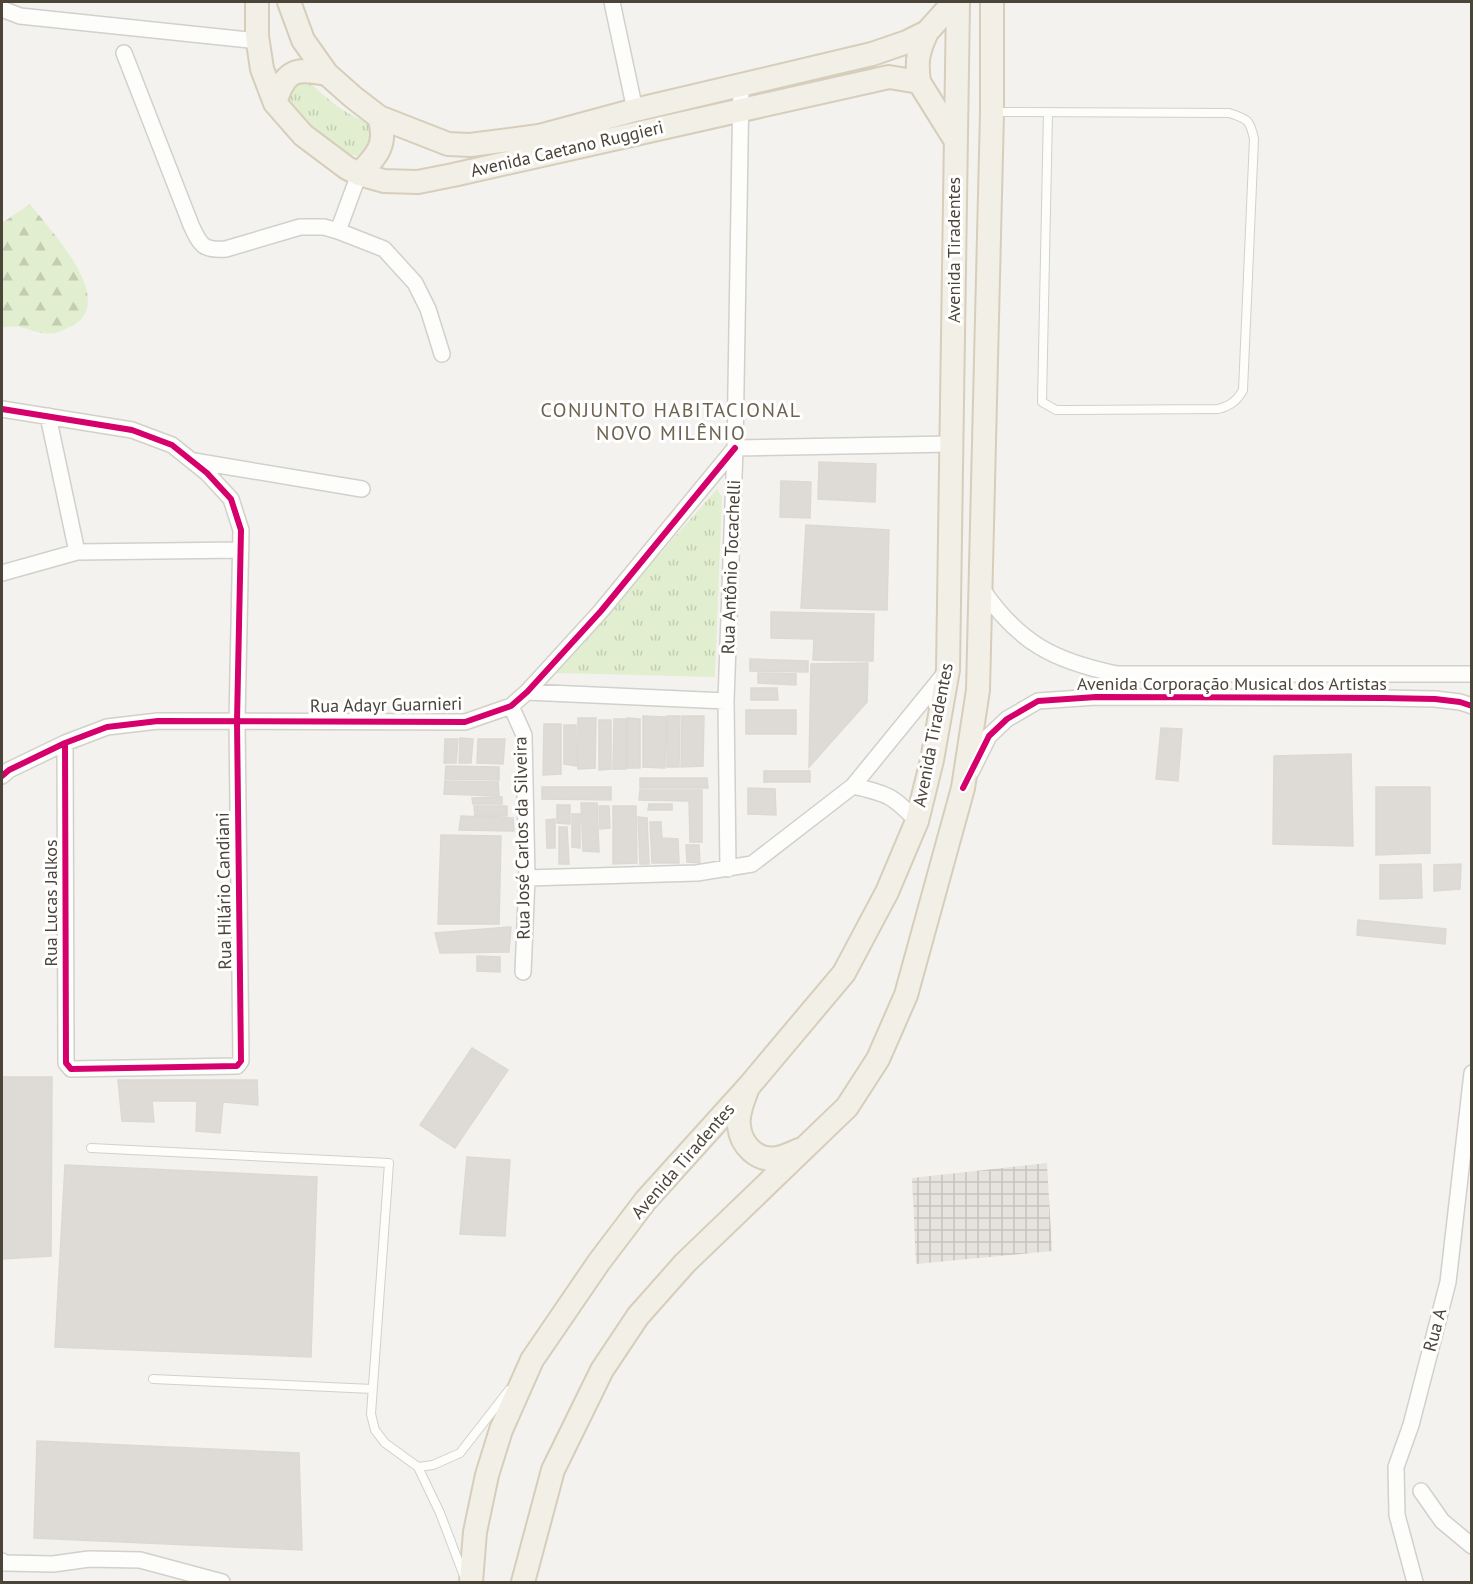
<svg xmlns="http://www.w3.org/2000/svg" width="1473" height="1584" font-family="'PT Sans',sans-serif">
<defs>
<pattern id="industrial-grid" width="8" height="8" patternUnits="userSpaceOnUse" patternTransform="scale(1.5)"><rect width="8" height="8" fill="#e6e2de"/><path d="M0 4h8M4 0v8" fill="none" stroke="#c7c3bf"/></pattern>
<pattern id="grass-tufts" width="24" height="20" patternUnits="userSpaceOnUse" patternTransform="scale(1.5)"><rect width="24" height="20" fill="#e1eecf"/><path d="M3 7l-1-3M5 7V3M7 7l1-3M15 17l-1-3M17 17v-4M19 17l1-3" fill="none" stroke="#c3cdb2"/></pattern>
<pattern id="forest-firs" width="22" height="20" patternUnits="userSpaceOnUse" patternTransform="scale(1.5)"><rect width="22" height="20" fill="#e1eecf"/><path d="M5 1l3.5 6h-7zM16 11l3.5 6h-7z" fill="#c3cdb2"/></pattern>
</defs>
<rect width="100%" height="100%" fill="#f4f2ee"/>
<path fill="url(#industrial-grid)" d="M1047 1163 1052 1251 916 1264 912 1178Z"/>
<path fill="url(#grass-tufts)" d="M308 81C329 100 343 114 370 123L376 134 364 155 358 156 352 155C336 145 250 92 308 81Z
M717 489 722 497 715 677 555 673Z"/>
<path fill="url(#forest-firs)" d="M30 204C49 229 119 301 72 326 66 328 61 332 55 333 41 335 33 330 20 327 14 326 7 327 2 327V223Z"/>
<path fill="#dedbd6" stroke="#dcd9d4" stroke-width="1.5" d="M819 462 876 464 875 502 818 499Z
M781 481 811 482 810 518 780 517Z
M806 525 889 530 887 610 801 608Z
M771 612 874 614 873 661 813 660 814 639 771 638Z
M750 659 808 661V672L750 671Z
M868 663 867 702 809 767 811 664Z
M758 673 796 674V685L758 683Z
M751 688H777L778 700H751Z
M746 710H796V734H746Z
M643 716 666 717 665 768 643 767Z
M667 716H680L679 767H667Z
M682 716H704L703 766 681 767Z
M578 718H596L595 768 578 769Z
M627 718 640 719V768H627Z
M614 719H626V769H613Z
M599 720H611V769L599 770Z
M544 724H561V774L543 775Z
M564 725H576L577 766 564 764Z
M1161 728 1182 729 1178 781 1156 779Z
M460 738 473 739 471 763H459Z
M445 739H458L456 763H444Z
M478 739H505L503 764 477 763Z
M1351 754 1353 846 1273 844 1274 756Z
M446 766 499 767V780L445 779Z
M764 771H810V782H764Z
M640 778H707L708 788H640Z
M445 781 498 782 499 796 444 794Z
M542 787H611V800L542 799Z
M1376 787H1430V853L1376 855Z
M748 788 775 789 776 815 748 814Z
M640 790H702V842H690L689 801 639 800Z
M502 797V804H473L472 798Z
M581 803H597L599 852 583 851Z
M649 804H672V810H648Z
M557 805H570V824L557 823Z
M474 806H507V816H475Z
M599 806H609L610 828 600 829Z
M613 806H636L637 863 613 864Z
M572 814H580V848L572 847Z
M461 816 513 818 514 831 459 830Z
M638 817 647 818 649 864H640Z
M555 819V848H547L546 820Z
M650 822H661L662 838 678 839 679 863H652Z
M559 827H567L569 864H559Z
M441 835 501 836 499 924H438Z
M686 845H699L700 863 687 862Z
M1421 864 1422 898 1380 899V865Z
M1461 864 1460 889 1434 891V865Z
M1358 920 1446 929 1445 944 1357 935Z
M511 927 509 952 440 953 435 933Z
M477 956 500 957V972L477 971Z
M472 1048 508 1070 455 1148 420 1125Z
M2 1077H52L51 1256 2 1259Z
M118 1080H257L258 1105 223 1102 220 1133 196 1131 197 1101H152L154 1122 122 1121Z
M467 1157 510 1160 505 1236 460 1234Z
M65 1165 317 1177 311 1357 55 1347Z
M37 1441 299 1453 302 1550 34 1538Z"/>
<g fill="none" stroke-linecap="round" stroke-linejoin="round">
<defs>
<path id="service" d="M993 112 1229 113C1248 119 1250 120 1254 139L1243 390C1237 401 1230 406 1218 409L1072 410H1056L1042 402 1048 112
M91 1148 389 1163 371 1414 375 1430 385 1443 418 1467 440 1513 464 1576
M153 1379 372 1389
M418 1467 433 1465 460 1453 509 1390"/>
<path id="minor" d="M612 2 635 110
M2 9 20 16 258 41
M124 53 191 225C200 244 202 251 226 249L300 227H324L338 231 384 249 415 283 428 309 442 354
M338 231 359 174
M2 409 132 430 172 445 207 473 231 499 241 530 237 721 241 1061 237 1066 71 1069 66 1063 65 743
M48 416 77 552
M735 448 951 444
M194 461 362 489
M2 573 77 552 241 550
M982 589C1019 643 1054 661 1117 674H1472
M527 692 726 701
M511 706 524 735 527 878 523 972
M971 772 989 736 1007 719 1038 701 1096 697 1384 698 1435 699 1460 702 1472 706
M2 776 9 770 65 743 107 727 158 721 465 722 511 706 527 692 601 611 735 448
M853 786C888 794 892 795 917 821
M728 869 726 701 735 448 741 85
M527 878 697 873 752 864 853 786 946 672
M1421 1491 1442 1521 1472 1546
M2 1561 5 1563 53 1564 89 1559 140 1560 222 1582
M1415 1582 1397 1515 1396 1467 1411 1425 1448 1282 1472 1073"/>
<path id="primary" d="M257 2V36L262 69 275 103 303 135 347 168 359 174 384 181 418 182 453 175 889 77 919 82 954 138
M289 2 303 40 327 74 353 97 379 117 448 144 470 145 539 136 635 110 872 54 907 42 927 32 954 2
M919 82C916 60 918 52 927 32
M275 103C285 71 294 67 327 74
M359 174C377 156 388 144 379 117
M747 1090C743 1101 737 1114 739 1126 741 1145 757 1162 777 1158 784 1157 792 1153 799 1150
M471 1582 475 1532 487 1475 501 1430 532 1360 599 1262 646 1200 749 1086 844 973 887 892 917 821 932 760 948 670 958 2
M523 1582 553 1470 602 1370 638 1316 685 1263 847 1107 878 1059 906 995 963 788 978 690 992 112V2"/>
</defs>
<use href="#service" stroke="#d2d0cb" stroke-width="10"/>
<use href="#minor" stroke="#d2d0cb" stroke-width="18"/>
<use href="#primary" stroke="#d6cebb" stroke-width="26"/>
<use href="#service" stroke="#fdfdfc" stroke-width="8"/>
<use href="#minor" stroke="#fdfdfc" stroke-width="15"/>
<use href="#primary" stroke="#f2efe6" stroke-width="22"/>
<defs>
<path id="cycleway" d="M2 409 132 430 172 445 207 473 231 499 241 530 237 721 241 1061 237 1066 71 1069 66 1063 65 743
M2 776 9 770 65 743 107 727 158 721 465 722 511 706 527 692 601 611 735 448
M963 788 989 736 1007 719 1038 701 1096 697 1384 698 1435 699 1460 702 1472 706"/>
</defs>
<use href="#cycleway" stroke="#fff" stroke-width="10"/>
<use href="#cycleway" stroke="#d6006c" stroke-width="6"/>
</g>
<g text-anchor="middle" stroke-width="6" stroke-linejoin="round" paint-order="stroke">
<g font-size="18" fill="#4b4439" stroke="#fff">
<text transform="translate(567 149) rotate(-13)" y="6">Avenida Caetano Ruggieri</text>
<text transform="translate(954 250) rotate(-90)" y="6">Avenida Tiradentes</text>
<text transform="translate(731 567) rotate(-88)" y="6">Rua Antônio Tocachelli</text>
<text x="1232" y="690">Avenida Corporação Musical dos Artistas</text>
<text transform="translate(386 705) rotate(-1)" y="6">Rua Adayr Guarnieri</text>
<text transform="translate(933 735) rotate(-79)" y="6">Avenida Tiradentes</text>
<text transform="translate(522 838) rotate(-91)" y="6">Rua José Carlos da Silveira</text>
<text transform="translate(224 891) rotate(-91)" y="6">Rua Hilário Candiani</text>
<text transform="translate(51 903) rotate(-90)" y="6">Rua Lucas Jalkos</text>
<text transform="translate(683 1161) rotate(-49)" y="6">Avenida Tiradentes</text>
<text transform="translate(1435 1330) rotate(-75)" y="6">Rua A</text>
</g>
<g font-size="20" letter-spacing="1.5" fill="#6e6250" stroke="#fff">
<text x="671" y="417">CONJUNTO HABITACIONAL<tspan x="671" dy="23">NOVO MILÊNIO</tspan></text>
</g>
</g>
<rect width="1473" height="1584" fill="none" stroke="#4b4439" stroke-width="6"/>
</svg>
